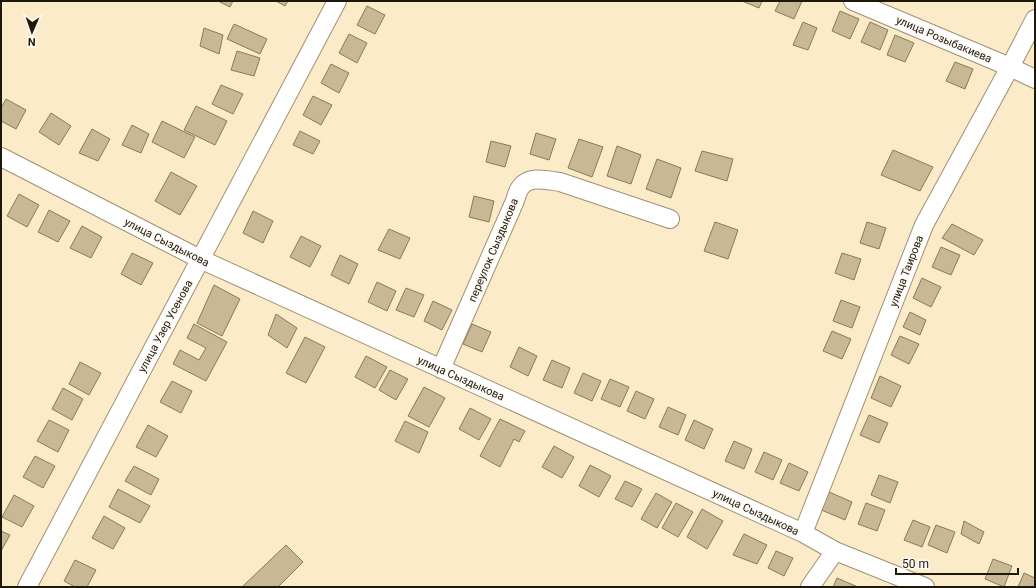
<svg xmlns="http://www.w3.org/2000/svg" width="1036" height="588" font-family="Roboto,sans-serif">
<rect width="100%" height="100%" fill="#fcebc8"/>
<path fill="#c8b896" stroke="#897a5a" d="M218 1H233L230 7Z
M276 1H288L285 6Z
M742 1H762L759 8Z
M780 1H802L794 19 775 11Z
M367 6 385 15 375 34 357 25Z
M840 11 859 19 850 39 832 31Z
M803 22 817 28 808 50 793 45Z
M870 22 888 30 880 50 861 42Z
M234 24 267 39 260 54 227 39Z
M204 28 223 35 219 54 200 46Z
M349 34 367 43 357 63 339 53Z
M895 35 914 43 905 62 887 55Z
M237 51 260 58 254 76 231 70Z
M955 62 973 69 965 89 946 81Z
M331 64 349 73 339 93 321 83Z
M221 85 243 94 233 114 212 104Z
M313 96 332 105 321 125 303 115Z
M6 99 26 110 16 129 1 121V108Z
M196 106 227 121 215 145 184 130Z
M51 113 71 126 59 145 39 132Z
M162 121 195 137 184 158 152 142Z
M132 125 149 134 141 153 122 145Z
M92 129 110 139 98 161 79 153Z
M300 131 320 141 313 154 293 145Z
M536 133 556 139 549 160 530 154Z
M579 139 603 147 592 177 568 168Z
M491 141 511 146 505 167 486 162Z
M617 146 641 155 631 184 607 176Z
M893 150 933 167 920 191 881 175Z
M702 151 733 159 727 181 695 171Z
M657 159 681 168 671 198 646 189Z
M171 172 197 186 180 215 155 201Z
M19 194 39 205 27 227 7 216Z
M474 196 494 201 489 222 469 217Z
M49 210 70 221 58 242 38 232Z
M253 211 273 221 263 243 243 233Z
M715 222 738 230 728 259 704 251Z
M867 222 886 228 879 249 860 243Z
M952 224 983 240 974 255 942 238Z
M82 226 102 237 91 258 70 248Z
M389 229 410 238 400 259 378 250Z
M301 236 321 246 310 267 290 257Z
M941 247 960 255 951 275 932 267Z
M132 253 153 263 141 285 121 274Z
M842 253 861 259 854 280 835 273Z
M340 255 358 264 349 284 331 275Z
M922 278 941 287 931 307 913 298Z
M377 282 396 291 387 311 368 302Z
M214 285 240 299 222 336 197 323Z
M406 288 424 295 414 317 396 310Z
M841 300 860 307 852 328 833 321Z
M433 301 452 310 442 330 424 321Z
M910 312 926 320 920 335 903 327Z
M276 314 297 328 287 348 268 335Z
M194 324 227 342 206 381 173 364 180 350 199 360 206 348 187 338Z
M472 324 491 332 482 352 463 344Z
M832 331 851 339 842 359 823 351Z
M900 336 919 344 909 364 891 355Z
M305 337 325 347 306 383 286 373Z
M519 347 537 356 528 376 510 367Z
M366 356 387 367 375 388 355 377Z
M552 360 570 368 562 388 543 380Z
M80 362 101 373 89 395 69 384Z
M390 370 408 379 396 400 379 390Z
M583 373 601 381 592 401 574 393Z
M880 376 901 386 891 407 871 398Z
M610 379 629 387 620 407 601 399Z
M172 381 192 391 181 413 160 402Z
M424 387 445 398 429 427 408 416Z
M63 388 83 399 72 420 52 409Z
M636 391 654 399 645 419 627 411Z
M668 407 686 415 678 435 659 427Z
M470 408 491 419 479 440 459 429Z
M869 415 888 423 879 443 860 435Z
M500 419 525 431 519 442 514 439 500 467 480 456Z
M49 420 69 430 58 452 37 441Z
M694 420 713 429 704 449 685 440Z
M405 421 428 432 419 453 395 441Z
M148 425 168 436 156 457 136 447Z
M734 441 752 449 744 469 725 461Z
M554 446 574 457 562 478 542 467Z
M764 452 782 460 773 480 755 472Z
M35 456 55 466 43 488 23 477Z
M789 463 808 472 799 491 780 483Z
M590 465 611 476 599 497 579 486Z
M134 466 159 479 151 495 125 481Z
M879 475 898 482 890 503 871 495Z
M625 481 642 489 632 507 615 499Z
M118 489 150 506 140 523 109 507Z
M827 491 852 502 845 520 819 509Z
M656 493 672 502 657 528 641 519Z
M14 495 34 506 22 527 2 517Z
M676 503 693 512 678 537 662 528Z
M866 503 885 510 877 531 858 524Z
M702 509 723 521 707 549 687 537Z
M104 516 125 528 113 549 92 538Z
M913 520 930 527 922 547 904 540Z
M964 521 984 532 979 544 961 534Z
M936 525 955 532 947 553 928 545Z
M1 531 10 535 1 551Z
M744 534 767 545 757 564 733 555Z
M286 545 303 562 278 587H242Z
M776 551 793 558 784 576 768 568Z
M993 559 1012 566 1004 587 985 579Z
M75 560 96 570 87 587H75L64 581Z
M1024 573 1035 578V587H1018Z
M837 578 858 587H833Z"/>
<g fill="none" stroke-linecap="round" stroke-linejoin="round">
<defs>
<path id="minor" d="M853 1 1010 67 1035 79
M1 157 200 259 803 533 835 551 925 587
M441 369 514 203C516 199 517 192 520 188 528 175 547 180 560 182L670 219
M803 533 924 225 1010 67 1035 19
M27 587 337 1
M810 587 835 551"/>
</defs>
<use href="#minor" stroke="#9f9070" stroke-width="20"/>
<use href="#minor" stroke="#fff" stroke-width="18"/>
</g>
<g text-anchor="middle" stroke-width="3" stroke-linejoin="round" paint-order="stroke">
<g font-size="11" fill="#1e180b" stroke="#fdfaf3">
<text transform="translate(944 39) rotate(23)" y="4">улица Розыбакиева</text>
<text transform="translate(167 242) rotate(27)" y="4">улица Сыздыкова</text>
<text transform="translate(493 250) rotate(-67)" y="4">переулок Сыздыкова</text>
<text transform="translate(906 271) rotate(-69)" y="4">улица Таирова</text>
<text transform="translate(165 326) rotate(-62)" y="4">улица Узер Усенова</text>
<text transform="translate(461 378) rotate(24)" y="4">улица Сыздыкова</text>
<text transform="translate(756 512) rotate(25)" y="4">улица Сыздыкова</text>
</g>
</g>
<rect width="1036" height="588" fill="none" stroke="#1e180b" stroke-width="4"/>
<g transform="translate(32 32) rotate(182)" stroke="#fdfaf3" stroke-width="3" paint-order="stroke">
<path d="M0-3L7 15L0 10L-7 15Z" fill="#1e180b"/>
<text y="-6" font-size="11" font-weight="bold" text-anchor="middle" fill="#1e180b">N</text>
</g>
<path d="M896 568v6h122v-6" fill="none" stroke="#1e180b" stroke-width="2"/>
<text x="902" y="568" font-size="12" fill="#1e180b" stroke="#fdfaf3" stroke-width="3" paint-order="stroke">50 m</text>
</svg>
